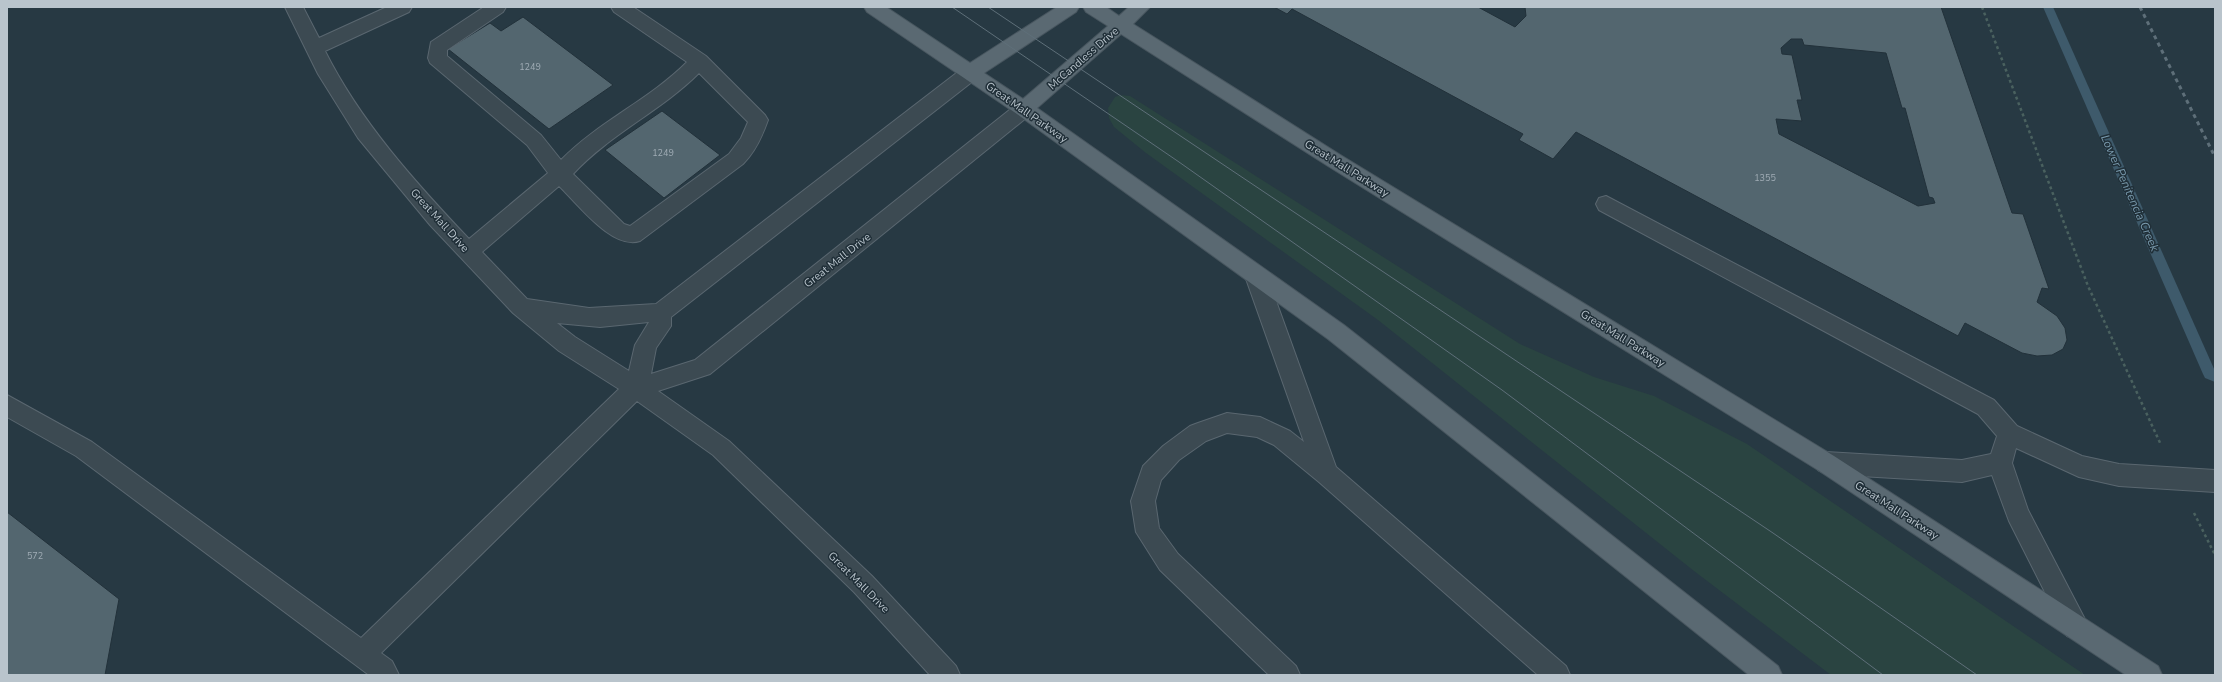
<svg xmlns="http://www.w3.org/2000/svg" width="2222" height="682" font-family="'Nunito Sans',sans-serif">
<rect width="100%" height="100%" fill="#273943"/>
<path fill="#2a4441" d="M1120 95 1130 96 1520 344 1594 377 1654 396 1747 444 2085 675H1831L1694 571 1378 320 1146 153 1114 127 1109 118 1108 108 1115 97Z"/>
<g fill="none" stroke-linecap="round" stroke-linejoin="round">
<path fill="#3e5a6b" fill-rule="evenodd" d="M2043 7H2053L2215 371V382L2205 378 2203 374Z"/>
</g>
<path fill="#53666f" stroke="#22313a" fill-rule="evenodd" d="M1274 7H1478L1515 27 1526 16 1525 7H1941L2012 213 2023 214 2049 289 2042 288 2037 302 2057 316 2065 328 2067 340 2063 349 2052 355 2037 356 2022 353 1965 323 1958 336 1576 132 1553 159 1519 140 1523 134 1292 9 1287 14ZM1791 39H1802L1804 45 1886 53 1902 108H1905L1929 197 1933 198 1935 203 1918 206 1779 134 1776 119 1802 121 1797 100H1802L1792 55 1782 54 1781 48Z
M523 17 613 85 549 129 448 49 490 23 501 31Z
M662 111 720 155 664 198 605 150Z
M7 512 119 599 105 675H7Z"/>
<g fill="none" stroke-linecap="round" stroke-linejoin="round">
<defs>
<path id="minor" d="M285 7H303L319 38 387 7H412L409 12 325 51C360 121 415 182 469 239L548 173 527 145 430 63 428 58 431 42 484 7H506L503 12 447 50V56L541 135 561 160C598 122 649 100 687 62L614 12 611 7H633L706 56 765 115 768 120C762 137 755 152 743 164L640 241C612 250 578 204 559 186L482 252 527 299 589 308 656 304 963 68 970 66 977 68 979 73 977 78 671 317V326L656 348 651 374 695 360 1017 104 1024 102 1031 104 1034 109 1031 114 710 374 658 391 729 441 872 576 956 666 960 675H930L854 592 713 455 637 401 381 653 392 661 399 675H369L76 456 7 417V395L92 442 361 638 619 389 559 351 513 313 430 225 358 138 318 74ZM699 73 748 122 741 138 729 154 630 226 624 224 573 174C610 134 661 111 699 73ZM649 322 635 345 629 371 575 337 557 323 600 327Z
M1606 196 1994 400 2017 426 2082 456 2119 464 2215 470V492L2119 486 2079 477 2016 448 2012 463 2028 510 2089 627 2085 636 2076 639 2067 636 2009 521 1992 475 1962 482 1826 474 1818 470 1814 463 1818 456 1826 452 1962 460 1991 454 1997 436 1978 414 1599 210 1596 204 1599 198Z
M1256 267 1264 270 1267 276 1336 467 1566 666 1570 675H1538L1319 482 1274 445 1257 437 1227 433 1206 441 1179 460 1161 480 1155 501 1159 528 1178 554 1296 666 1300 675H1269L1160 570 1136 532 1131 501 1143 466 1163 446 1190 426 1198 423 1227 413 1260 417 1290 431 1304 442 1245 276 1248 270Z"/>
<path id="major" d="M864 7H886L970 63 1057 7H1079L1076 12 984 73 1023 99 1108 26 1086 12 1083 7H1106L1119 16 1129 7H1150L1133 24 1342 156 1834 456 2158 666 2162 675H2126L1818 470 1328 166 1121 34 1037 108 1344 325 1778 666 1782 675H1749L1328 339 1017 114 867 12Z"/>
</defs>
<use href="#minor" stroke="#5a6770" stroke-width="2"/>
<use href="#major" stroke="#48565f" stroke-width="2"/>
<path stroke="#4a615f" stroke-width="2.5" stroke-dasharray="3 3" stroke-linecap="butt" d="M1982 7 2088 286 2161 445
M2194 513 2215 555"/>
<use href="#minor" fill="#3c4a52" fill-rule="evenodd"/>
<use href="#major" fill="#5a6972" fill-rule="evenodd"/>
<path stroke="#5e6f79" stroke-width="1" d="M952 7 1179 162 1502 390 1883 675
M988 7 1773 533 1977 675"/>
<path stroke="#5e6f79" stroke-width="3" stroke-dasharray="4 4" stroke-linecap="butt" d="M2140 7 2215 157"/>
</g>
<g text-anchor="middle" stroke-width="3" stroke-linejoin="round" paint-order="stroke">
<g font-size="9" fill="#a0acb5">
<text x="530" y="70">1249</text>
<text x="663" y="156">1249</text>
<text x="1765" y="181">1355</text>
<text x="35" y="559">572</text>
</g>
<g font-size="11" fill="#b9c4cc" stroke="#202f38">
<text transform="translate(1083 58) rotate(-41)" y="4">McCandless Drive</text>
<text transform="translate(1027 112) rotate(35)" y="4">Great Mall Parkway</text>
<text transform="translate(1347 168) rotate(32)" y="4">Great Mall Parkway</text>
<text transform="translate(440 220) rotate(48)" y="4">Great Mall Drive</text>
<text transform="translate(837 260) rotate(-38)" y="4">Great Mall Drive</text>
<text transform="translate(1623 338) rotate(32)" y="4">Great Mall Parkway</text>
<text transform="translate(1897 510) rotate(33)" y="4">Great Mall Parkway</text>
<text transform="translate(859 582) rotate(45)" y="4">Great Mall Drive</text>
</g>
<g font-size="12" font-style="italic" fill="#7a9bae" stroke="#202f38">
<text transform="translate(2130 193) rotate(66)" y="4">Lower Penitencia Creek</text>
</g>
</g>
<rect width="2222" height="682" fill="none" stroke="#b9c4cc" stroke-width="16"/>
</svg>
